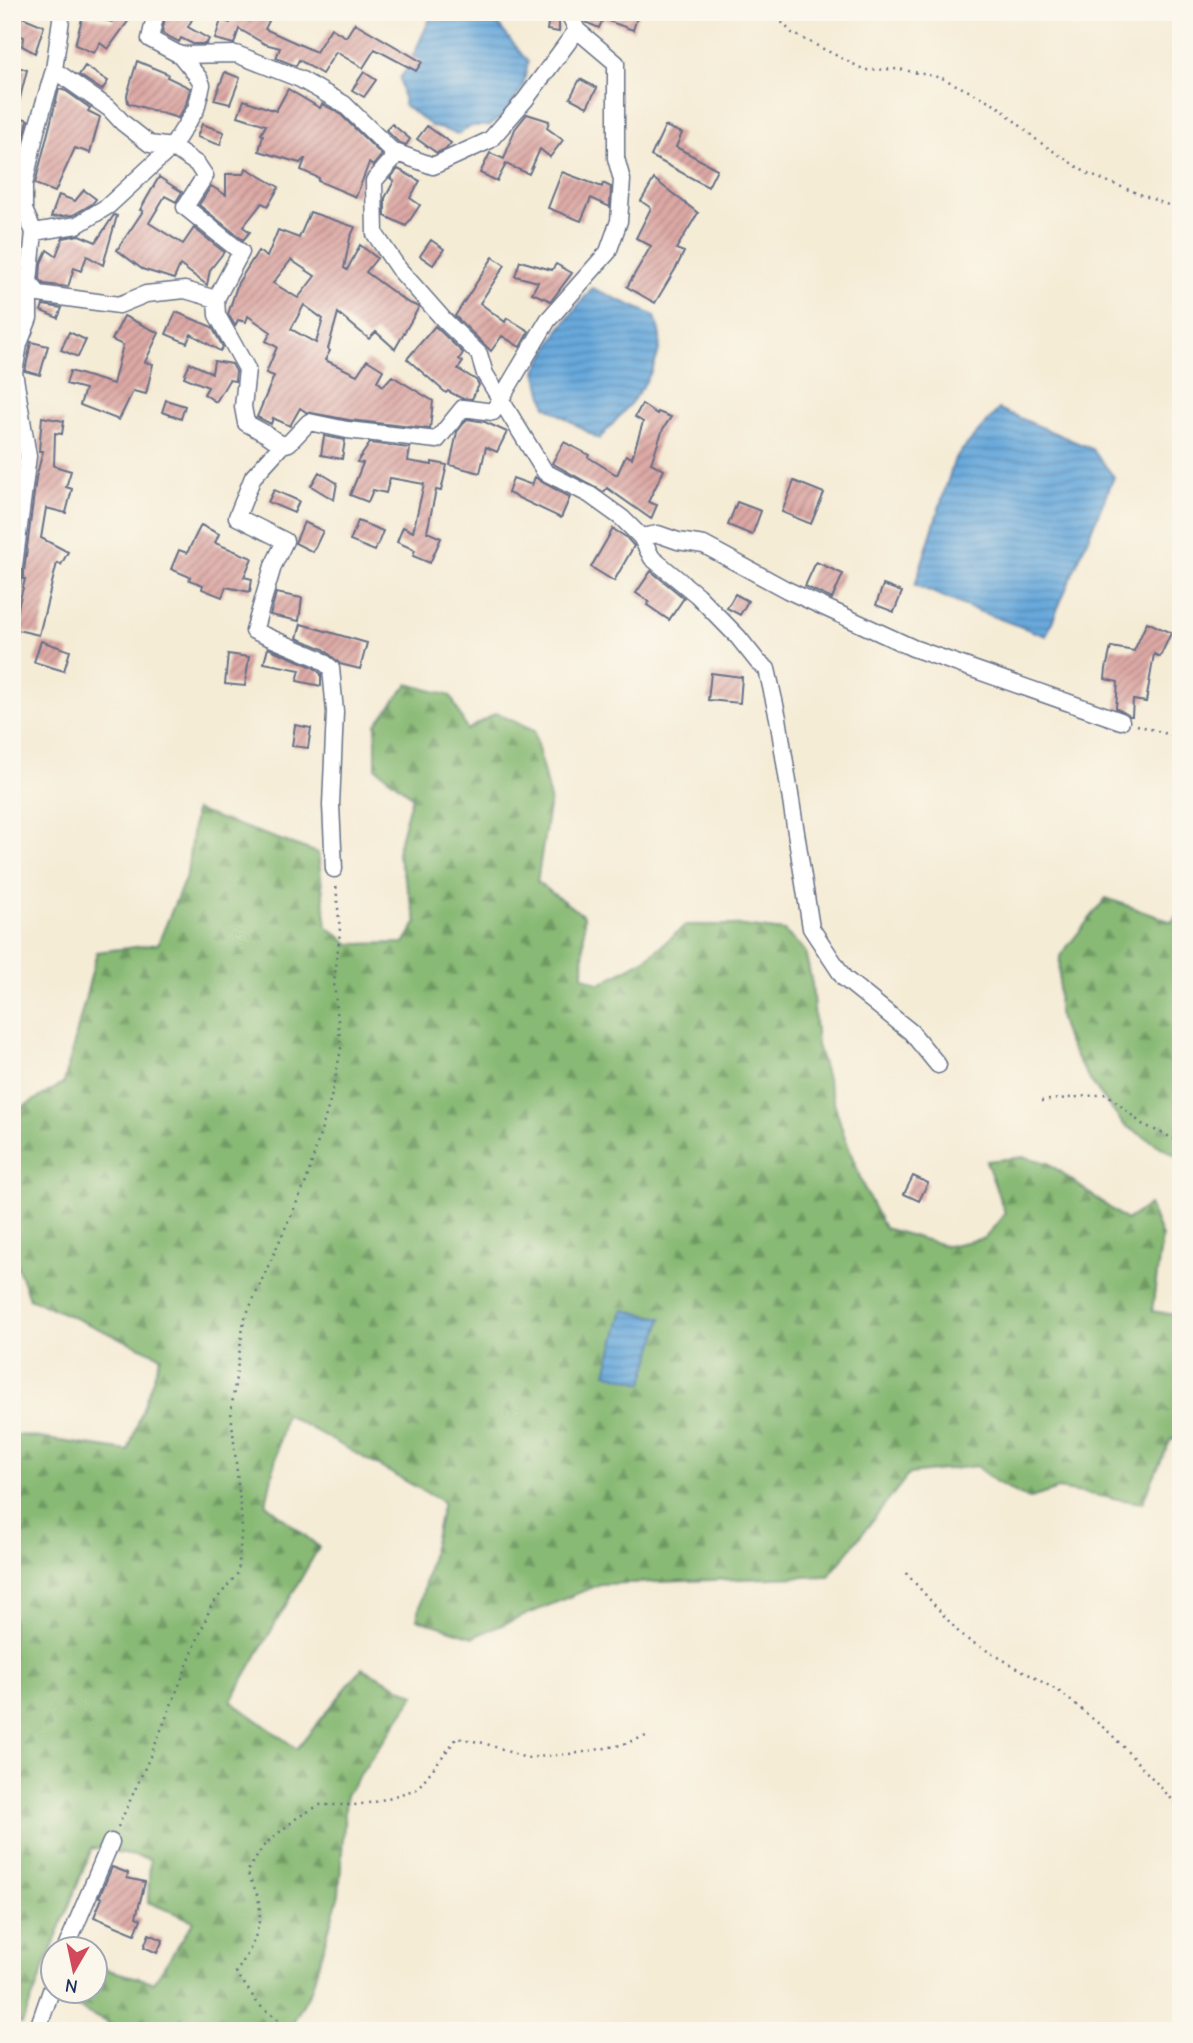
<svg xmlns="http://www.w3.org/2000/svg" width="1193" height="2043" font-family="'Comic Neue',sans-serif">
<defs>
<pattern id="forest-firs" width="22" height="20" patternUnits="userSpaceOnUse" patternTransform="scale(1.75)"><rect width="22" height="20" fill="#88ba74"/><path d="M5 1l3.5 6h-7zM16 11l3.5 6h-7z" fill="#6e9862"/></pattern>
<pattern id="water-rules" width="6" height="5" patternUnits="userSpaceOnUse" patternTransform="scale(1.75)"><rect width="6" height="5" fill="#68a9db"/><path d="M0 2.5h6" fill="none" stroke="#558ab5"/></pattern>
<pattern id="building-hatch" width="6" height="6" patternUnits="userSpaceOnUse" patternTransform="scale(1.75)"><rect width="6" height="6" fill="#dda9a5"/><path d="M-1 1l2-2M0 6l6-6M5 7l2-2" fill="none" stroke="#b28a8a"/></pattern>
</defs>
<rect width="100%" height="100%" fill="#fbf7ec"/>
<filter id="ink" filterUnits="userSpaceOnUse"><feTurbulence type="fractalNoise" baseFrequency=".0143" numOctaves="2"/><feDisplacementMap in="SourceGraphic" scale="14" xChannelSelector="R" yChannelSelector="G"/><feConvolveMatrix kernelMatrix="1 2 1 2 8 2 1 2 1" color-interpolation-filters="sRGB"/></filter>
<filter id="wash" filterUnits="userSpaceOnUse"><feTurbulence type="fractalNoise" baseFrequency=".00686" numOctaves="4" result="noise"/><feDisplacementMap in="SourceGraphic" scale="28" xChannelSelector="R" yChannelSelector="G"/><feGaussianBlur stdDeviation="1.57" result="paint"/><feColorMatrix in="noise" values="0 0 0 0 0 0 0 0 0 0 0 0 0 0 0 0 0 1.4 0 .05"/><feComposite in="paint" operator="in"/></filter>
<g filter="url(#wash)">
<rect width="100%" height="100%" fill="#f5ecd6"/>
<path fill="url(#forest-firs)" stroke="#527469" stroke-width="2" d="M408 684 451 696 467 730 496 713 534 731 550 800 537 882 584 916 583 976 600 984 647 958 686 925H735L784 931 805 951 812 984 817 1045 843 1132 864 1188 884 1228 947 1246 985 1238 1005 1213 986 1161 1025 1157 1048 1163 1126 1220 1149 1205 1162 1237 1152 1311 1181 1316V1442L1171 1439 1142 1503 1058 1489 1028 1499 996 1482 976 1466 909 1474 829 1576 600 1584 473 1637 417 1619 443 1502 285 1414 266 1504 319 1547 231 1701 297 1749 362 1668 415 1695 346 1795 339 1894 311 1990 288 2031H124L68 2003 80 1991 94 1990 95 1974 100 1968 154 1982 194 1921 148 1902 150 1859 92 1848 22 2024 12 2021V1434L128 1451 161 1356 29 1298 12 1252V1113L64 1083 97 952 158 944 187 874 195 810 318 853 327 927 350 944 404 943 417 922 397 852 412 796 376 768V724Z
M1106 898 1172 922 1181 909V1159L1123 1124 1089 1079 1067 1041 1058 1013 1060 956Z"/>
<path fill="url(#water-rules)" stroke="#426c9c" stroke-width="2" d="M433 12H488L528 62 523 87 505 113 489 126H472L458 134 432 126 404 105 400 78 408 67Z
M592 288 655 316C657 324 661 334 660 343 656 380 623 412 599 439L546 406 536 371 559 330Z
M999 409 1092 449 1114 477 1046 636 970 608 915 585 955 458Z
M623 1310 662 1318 643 1383 606 1373Z"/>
<g id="blocks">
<path fill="url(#building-hatch)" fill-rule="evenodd" d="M166 12H196L188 27 209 39 206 44H193L181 38 179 42 162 33Z
M588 12H639L633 30 603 19 599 28 585 22Z
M119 13 129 20 108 49 100 43 94 53 75 45 83 15 112 22Z
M253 13 269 21 265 29 316 52 331 28 346 37 355 23 422 62 416 71 375 49 363 68 336 52 322 74 299 60 296 66 276 58 280 48 265 44 239 29 234 44 215 39 221 20 230 23 234 14 249 21Z
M15 14 44 26 35 53 22 46 24 37 12 32Z
M549 17 559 18V32L547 30Z
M137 61 168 74 167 77 190 88 186 105 178 118 128 103 127 95Z
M12 65 27 70 17 110H12Z
M85 66 108 81 102 90 79 75Z
M225 72 240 78 230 104 214 100Z
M364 72 376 80 364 97 352 90Z
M580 79 597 88 587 107 570 98Z
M59 89 66 91 90 108 88 111 100 117 90 153 75 148 55 192 35 184Z
M288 89 320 108 322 104 338 112 382 155 373 166 369 163 356 197 318 181 319 178 301 170 305 159H304L300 163 259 151 263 135 261 134 266 125 238 116 244 100 276 111Z
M12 114 28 120 21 150 12 148Z
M527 114 549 121 547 128 563 140 550 157 540 149 529 174 506 164 497 181 480 173 490 153 504 159 515 129Z
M202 124 224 132 220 145 197 137Z
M392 124 410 139 406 145 398 142 386 130Z
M427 126 451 143 447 148 437 153 417 139Z
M665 126 682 133 676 147 717 169 708 187 651 156Z
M246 168 279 187 268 206 262 203 243 227 250 232 243 240 199 205 211 186 226 195V174H244Z
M398 169 420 181 410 198 420 205 406 226 385 216V198L394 181 390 178Z
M562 172 602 187 603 183 611 187 610 207 591 198 581 221 548 208Z
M159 177 182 192 176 202 165 196 149 223 183 244 194 228 224 252 210 270 207 285 180 265 174 279 142 269 117 250 143 211 140 210Z
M654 179 698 213 676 249 684 252 676 268 655 303 627 287 651 246 636 238 651 208 641 201Z
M84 190 96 199 92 204 73 215 51 217 59 195 75 201Z
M310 212 355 227 350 238 344 268 347 270 360 245 377 258 366 272 407 302 419 307 395 349 376 332 369 339 338 313 328 349 330 351 325 360 357 375 367 360 383 370 377 381 383 386 392 376 433 401 430 429 349 420 306 412 300 408 290 426 273 418 271 424 257 417 274 376 266 373 277 347 266 341 271 332 248 316 246 322 238 320 235 326 228 314 238 283 258 251 267 257 278 230 299 238ZM291 260 315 276 298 298 273 283ZM304 305 323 319 316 343 291 329Z
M114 215 117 216 103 265 87 256 81 271 74 268 68 287 44 284 40 279 41 263 47 250 56 256 63 238 79 235 96 242Z
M431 240 444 249 433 265 420 256Z
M493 257 505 265 480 303 505 322 507 318 529 331 520 347 502 336 491 351 455 316Z
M520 261 552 270 556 264 572 273 551 301 532 293 538 282 515 276Z
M43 305 62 308 58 318 41 311Z
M176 312 212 327 223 347 220 351 191 334 187 343 166 334Z
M124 316 159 333 145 362 153 364 146 394 133 391 119 420 80 405 85 389 66 384 70 371 113 384 123 345 112 340Z
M435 326 463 353 459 359 463 362 458 369 476 380 479 385 472 399 461 398 448 391 446 393 407 359Z
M69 332 86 340 78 357 61 350Z
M31 342 48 346 40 375 25 371Z
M214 361 232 364 236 371 235 381 229 380 216 402 204 394 208 387 184 377 190 363 212 373Z
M166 400 185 406 181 419 162 412Z
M642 404 657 414 658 412 671 417 663 429 651 463 664 470 648 502 657 505 651 519 607 488 604 492 552 463 564 442 589 455 588 457 617 475 626 455 632 458 643 422 635 417Z
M42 417 64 421 62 434 55 433 54 466 71 471 66 487 72 489 66 513 46 508 41 538 68 552 61 565 57 563 39 635 13 629 25 579H23L36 478 43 451H39Z
M467 419 485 422 507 432 497 452 486 447 480 473 450 465 457 432Z
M324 436 345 440 342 459 321 455Z
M370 443 410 448 408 461 432 465V462L447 465 441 491 436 490 427 532 441 538 430 563 413 556 415 550 397 542 403 527 413 532 424 484 390 478 386 493 373 490 368 502 350 495 363 463 357 462Z
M319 472 337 483 334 500 311 486Z
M535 477 540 481 570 497 561 518 508 493 513 478 532 485Z
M794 481 824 493 811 524 782 512Z
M274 490 299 501 294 513 268 502Z
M737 502 761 511 752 535 728 525Z
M358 521 383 531 375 551 350 541Z
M304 522 323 531 313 552 295 543Z
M201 525 219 534 215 543 252 558 244 577 252 579 250 592 226 587 222 597 202 589 203 585 189 580 190 577 171 569 179 550 187 553Z
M613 529 626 537 634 546 614 581 591 567Z
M816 562 843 574 832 599 805 586Z
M651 571 684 598 669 620 647 605 649 602 636 593Z
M883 585 902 592 894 612 876 605Z
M276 593 302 598 299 621 270 615Z
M735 594 748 601 740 615 727 608Z
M1147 622 1171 633 1160 657 1154 654 1146 702 1133 700 1132 716H1130L1116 708 1118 682 1105 679 1106 669 1111 647 1134 651Z
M301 624 367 643 360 669 340 664 324 649 297 638Z
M41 641 70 651 64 671 34 662Z
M268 648 313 667 321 674V686L297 681 300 670 264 663Z
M228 654 249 657 245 686 225 684Z
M711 673 742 677 740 703 708 700Z
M295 725 311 728 308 748 292 746Z
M913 1176 928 1183 919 1201 904 1194Z
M112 1867 128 1873 127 1878 145 1882 136 1917 141 1919 135 1934 94 1917 102 1898 99 1897Z
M149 1934 163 1940 157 1953 144 1947Z"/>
</g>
</g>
<g filter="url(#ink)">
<use href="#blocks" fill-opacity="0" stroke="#677188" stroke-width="2"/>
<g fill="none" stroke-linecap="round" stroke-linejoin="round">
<defs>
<path id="minor" d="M156 12 150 39 180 55 236 54 300 79 344 104 392 151V160L374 181 375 234 398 268 444 320 479 354 485 374 545 472 590 495 622 518 641 537 652 558 697 595 738 637 758 662 767 669 778 718 811 928 844 978 911 1032 938 1065
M54 70 110 109 123 123 150 144 172 147 197 164 205 176 185 207 241 252 216 299 217 315 247 369 243 407 246 423 266 434 282 445 253 477 237 517 285 541 273 566 254 631 318 658 331 668 335 712 331 805 334 869
M392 151 433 166 490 140 525 100 577 30
M34 232 77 225 108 206 172 147 196 109 202 85 199 78 180 55
M29 282 39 294 119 305 146 294 185 290 216 299
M282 445 289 443 309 422 347 430 437 440 463 408 493 412 548 320 608 252 619 221 622 180 616 158V63L577 30 568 12
M641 537 658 534 678 541 704 545 787 590 913 648 1121 721
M12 582 28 456 14 372 19 344 29 318V282L34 232 24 210V185L36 131 54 70 62 12
M66 1948 111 1842
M37 2031 52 1988"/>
</defs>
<use href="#minor" stroke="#677188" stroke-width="19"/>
<path stroke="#677188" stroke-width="2.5" stroke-dasharray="2 5" stroke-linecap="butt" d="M772 12 792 33 865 70 899 69 942 78 995 104 1038 141 1088 174 1181 210
M1137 725 1181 738
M1041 1101 1107 1094 1142 1124 1181 1142
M906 1573 963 1637 1060 1692 1110 1733 1181 1809
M118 1827 153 1750 211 1606 238 1573 242 1523 231 1412 244 1320 306 1182 331 1098 341 1049 334 983 340 932 336 884
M286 2031 283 2023 259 2005 236 1972C250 1953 265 1923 258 1898 256 1890 251 1881 247 1872L265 1844 298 1817 320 1805H354L375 1802 417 1789 457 1738 484 1743 526 1758 579 1753 621 1745 649 1735"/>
<use href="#minor" stroke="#fff" stroke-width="16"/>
</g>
</g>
<rect width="1193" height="2043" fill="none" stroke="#fbf7ec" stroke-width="42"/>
<g transform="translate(74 1970) rotate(189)"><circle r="33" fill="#fbf7ec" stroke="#a1a7b3" stroke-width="2"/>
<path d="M0-5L12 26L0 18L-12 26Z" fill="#d1495b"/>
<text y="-10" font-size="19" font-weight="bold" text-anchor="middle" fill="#1b2f5e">N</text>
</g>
</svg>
